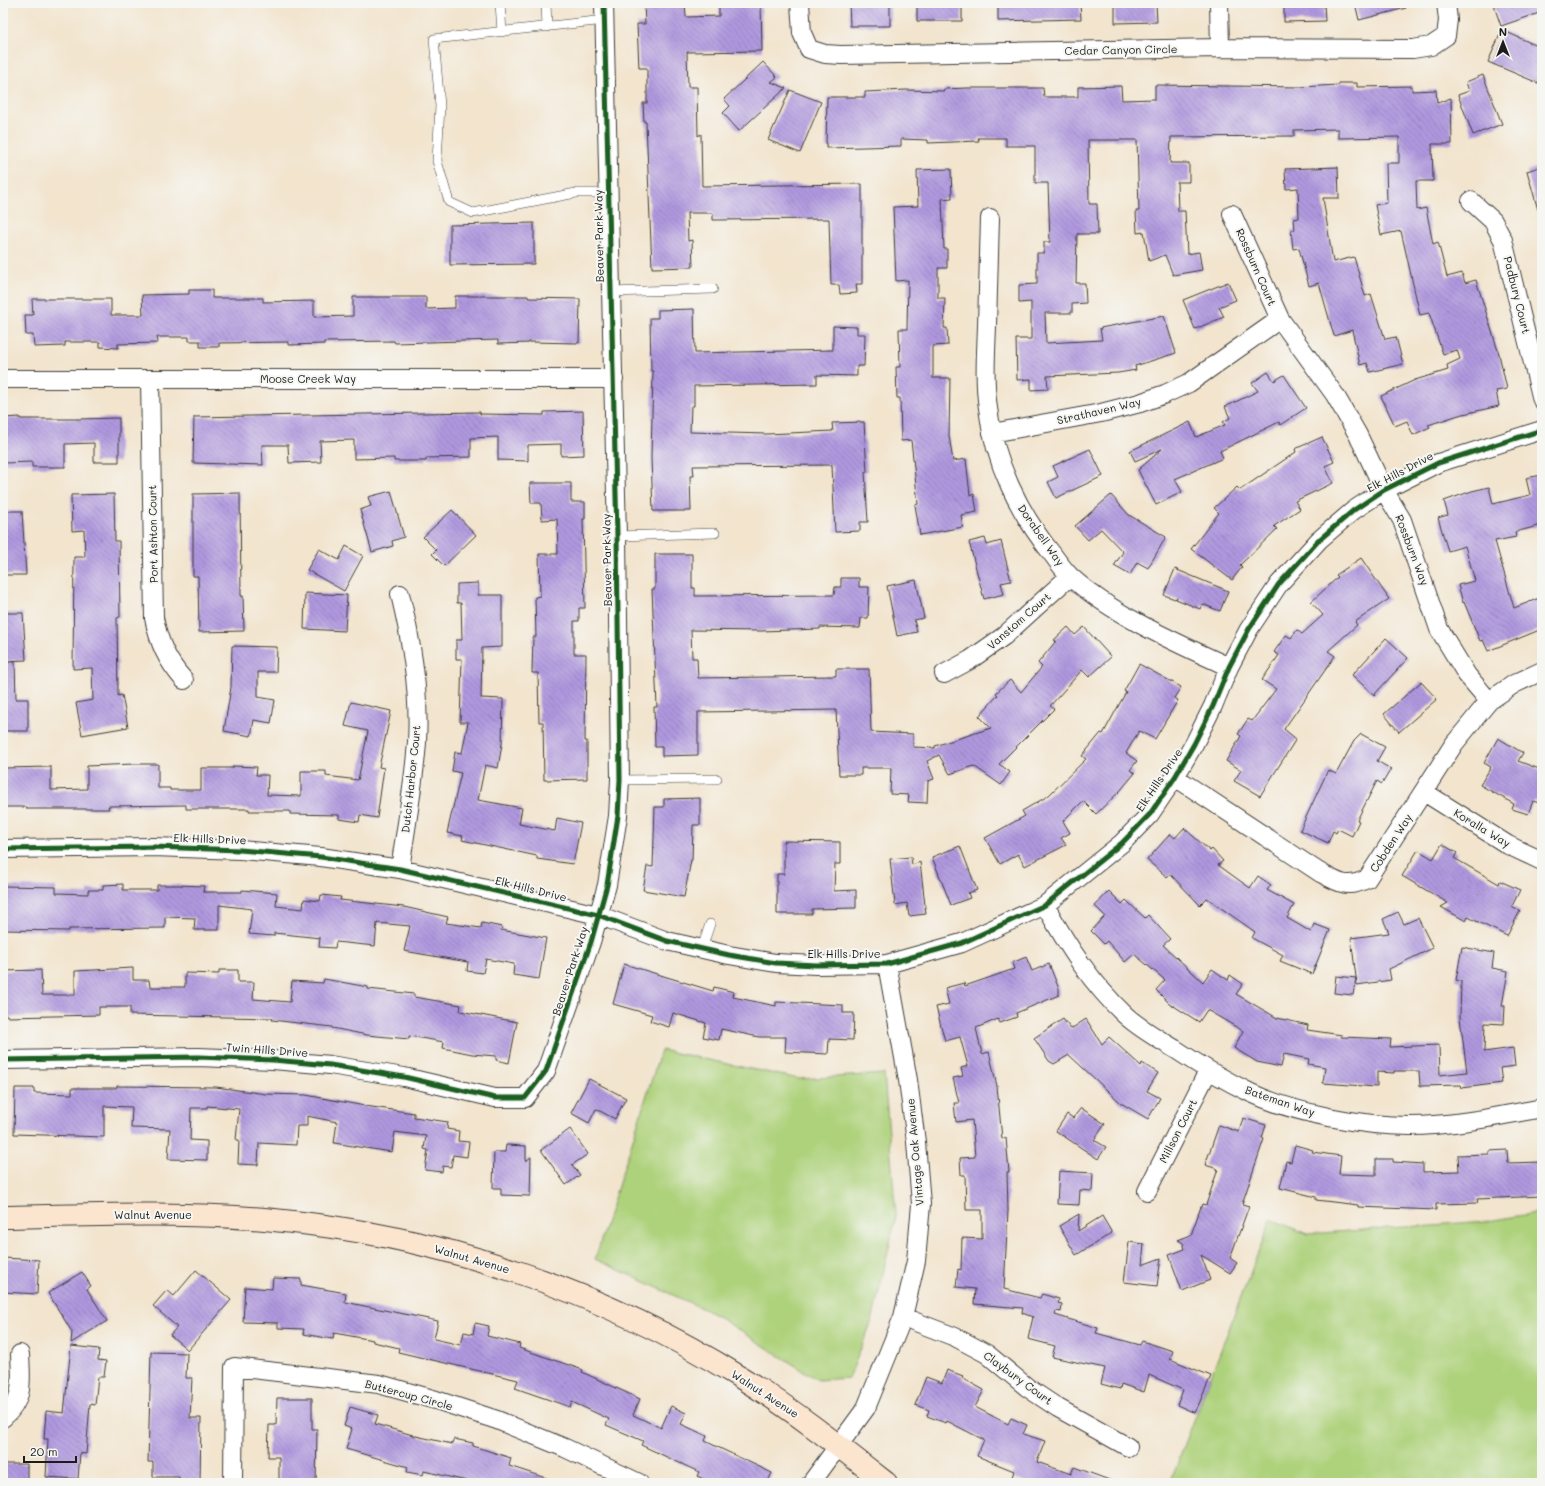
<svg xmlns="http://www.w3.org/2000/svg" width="1545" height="1486" font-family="Mali,sans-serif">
<defs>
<pattern id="building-back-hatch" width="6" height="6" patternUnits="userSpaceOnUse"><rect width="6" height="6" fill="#b098df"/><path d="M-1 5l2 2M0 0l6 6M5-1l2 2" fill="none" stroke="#8e7bb4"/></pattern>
</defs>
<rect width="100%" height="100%" fill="#f6f6f2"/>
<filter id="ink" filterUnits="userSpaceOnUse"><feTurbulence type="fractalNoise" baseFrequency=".025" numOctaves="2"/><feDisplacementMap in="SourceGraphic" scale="8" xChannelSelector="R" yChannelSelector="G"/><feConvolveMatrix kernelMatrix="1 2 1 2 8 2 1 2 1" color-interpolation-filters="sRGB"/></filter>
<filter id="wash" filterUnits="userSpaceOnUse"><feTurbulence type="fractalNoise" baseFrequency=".012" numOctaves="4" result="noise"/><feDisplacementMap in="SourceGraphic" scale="16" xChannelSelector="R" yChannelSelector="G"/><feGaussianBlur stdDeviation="0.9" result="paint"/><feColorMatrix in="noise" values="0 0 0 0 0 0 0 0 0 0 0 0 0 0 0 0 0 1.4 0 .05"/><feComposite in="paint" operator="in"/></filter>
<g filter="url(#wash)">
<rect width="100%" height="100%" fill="#f2e4cd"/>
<path fill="#aed27b" stroke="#65774c" d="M661 1050 799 1079 884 1074 896 1216 873 1318 849 1378 818 1380 712 1313 595 1259Z
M1542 1212V1483H1170L1271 1219 1307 1234 1488 1221Z"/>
<g id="blocks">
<path fill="url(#building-back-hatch)" d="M644 3H685L686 17 719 16V3H761L762 51 687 52 688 87H697L698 136 701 134 702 186 862 184V284H856L857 293 840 294 839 285H831L829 219 713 220V213H687L688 241 692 240 693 267 652 268 646 122H644L643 103H647V68H639L637 24H645Z
M849 3H890V26H850Z
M917 3H962V21H917Z
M998 3H1080L1081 19 998 21Z
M1115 3H1156L1157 22 1115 23Z
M1284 3H1324L1325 21 1284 22Z
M1355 3H1405L1406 8 1359 20Z
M1493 3H1542V12L1501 26Z
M1502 30 1542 48V74L1538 83 1488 62Z
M763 62 777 77 771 82 786 88 739 131 723 113 730 106 724 99Z
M1483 75 1502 124 1473 135 1458 95 1469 91 1466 82Z
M1339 83H1357V87L1412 86V91L1436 90 1437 103 1451 98 1452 144H1432L1433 181H1416L1417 210 1426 208 1433 244 1438 242 1447 277 1462 273 1465 283 1476 280 1499 354 1507 389 1496 391 1499 406 1459 415 1428 425 1430 427 1413 435 1407 421 1395 426 1381 396 1415 380 1448 370 1447 365 1460 359 1457 350 1443 354 1429 313 1420 315 1401 231 1381 235 1375 205 1387 203 1386 163H1399V137L1338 138V129L1294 130V136L1171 137 1170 163H1189V182H1177L1178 211H1185L1187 254 1199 252 1202 270 1173 275 1165 255 1149 261 1144 232 1137 233 1136 211H1139L1137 140H1088L1089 204H1097L1098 234H1077L1076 283H1085L1086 303 1072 304V313H1045L1046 343 1102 340 1100 328 1164 316 1176 353 1135 366 1136 370 1118 373 1047 376 1048 389 1031 390V379L1017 380 1016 339H1031V302L1019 303V285L1037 284V253H1044V242H1050L1048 183H1035V146H1006V138H978L979 141 928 143V140L901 139V146L826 148 827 97H865V92L906 90 944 91V89L967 88H1043L1044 97H1078V87L1121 86 1122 100 1155 99V85L1300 87 1339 85Z
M790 90 821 102 800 153 768 140Z
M1542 166V209L1538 210 1527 171Z
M1338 167 1339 198H1323L1333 262 1354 257 1365 296 1371 294 1385 339 1396 337 1403 364 1370 372 1367 363 1360 365 1352 330 1334 336 1319 283 1309 286 1299 248 1293 249 1291 230H1295L1294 219 1299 218 1298 188 1286 189 1285 169Z
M951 169 952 198 942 199 944 249H947V268H938V298H945L944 328H947L948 345 933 346V378H950L949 436 953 461 966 459 970 495 974 494 977 512 961 515 963 527 920 535 915 505 918 504 911 440 901 441 900 398H897L896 367H900L899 329H907L908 280 896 281 893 207 918 206 917 170Z
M534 223V264L450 265V225Z
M1228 282 1236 300 1219 307 1224 317 1195 329 1183 300Z
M189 290H212V298H263V302L314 301V317L353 316V297H426V309L455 308V296H528V298L580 299 579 343 529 342V343L498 344V340L395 343 394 341 324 342V344L288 345V342L219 343V347H200V341H189V337H157L158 343 118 344V348L100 347V342H65V346L34 347 33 335H26L25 315H33L32 299H111V315H143L142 295 189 294Z
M694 309 695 353 833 350V326L857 327V334H865L864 366H857V376L817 375V384L694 386V406H691L690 432 767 434 833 431 832 423 864 422 867 472H865L868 522H860V531L835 532 832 465 693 466 694 476H690L691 511H653L651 458 653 371H651L650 318H658V310Z
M1268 372 1274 381 1284 375 1306 408 1280 425 1279 422 1220 451 1223 458 1175 479 1182 492 1156 505 1138 470 1162 449 1135 461 1130 451 1190 422 1196 437 1225 425 1223 422 1230 418 1225 407 1258 391 1252 383Z
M583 411 584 455 561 456V444L528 445V461L498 460V437L471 438V457L426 458V461H394V458L354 459V440L320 441 321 462 289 463 288 445H262L263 465 193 463 194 417 480 412V414L544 415V412Z
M20 417V419H79L119 418V462H94V443L65 444V467H32V462L3 463V418Z
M1322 437 1334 462 1325 466 1333 483 1295 501 1300 509 1274 526 1277 529 1240 565 1242 567 1232 580 1191 549 1219 513 1214 508 1237 487 1240 490 1296 452 1295 449Z
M1090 449 1103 476 1056 498 1048 482 1058 477 1053 466Z
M1542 475V525L1515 532 1516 537 1495 541 1514 608 1542 597V629L1488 651 1483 640 1480 641 1464 602 1463 603 1458 585 1475 581 1465 546 1448 551 1438 518 1448 515 1444 501 1472 491 1489 487 1493 504 1530 495 1526 478Z
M530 483H571V502H585V519H583L585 608H579V621H574V654H586L585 741H587V779L544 780 543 722H539L538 673H532L533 637H536L535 597 540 596 539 554H558L557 519 542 520 541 503H531Z
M391 491 404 537 392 541 393 546 372 552 360 510 371 506 368 497Z
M240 493 241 596H243L244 631 199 632 198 576H193V494Z
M114 494 115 541H119L120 617 117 618 118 696 122 695 128 727 82 735 76 703 93 700 92 668 73 669 74 557H85L84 530 72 531 71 495Z
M1111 495 1129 515 1166 537 1148 568 1137 562 1130 575 1114 566 1123 552 1101 529 1088 540 1075 526Z
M452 510 476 535 444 566 432 554 436 550 423 537Z
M3 511H22L26 575H3Z
M985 538 987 545 1001 541 1011 581 1001 583 1004 594 984 599 969 542Z
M346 546 363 556 344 591 307 570 319 549 339 560Z
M655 554H692V588H695V596L834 595 835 587H841V578H859V587H869L868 618H861L860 628 820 627V629L761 631 691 630 692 658H697L698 678 836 676V669H869L871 732 913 734V747L935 748V746L991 728 979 716 998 695 996 693 1010 680 1021 692 1042 667 1038 663 1056 641 1054 640 1068 627 1075 635 1084 627 1111 657 1089 677 1082 670 1050 706 1054 709 999 764 1010 772 1001 785 974 766 950 774 939 755 927 761 934 779 928 781 927 803 908 802 909 795 890 794 891 768H861V775H839L836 710 698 712V755L662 756V747H655L654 707H657L652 589H655Z
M1361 558 1389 599 1355 622 1357 625 1328 651 1335 656 1284 729 1296 739 1260 796 1234 781 1241 770 1226 761 1241 736 1238 734 1248 719 1252 721 1276 689 1262 680 1279 655 1274 652 1286 635 1291 638 1297 630 1302 634 1323 615 1311 602 1338 577 1336 575Z
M1175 569 1228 591 1220 611 1202 604 1200 609 1176 599 1177 597 1175 599 1164 595Z
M916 580 924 618 914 620 917 632 897 636 887 586Z
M478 583V595H502V647L482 648 481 698 503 699 502 744 498 768 485 765 478 800 522 808 519 824 555 831 557 818 581 823 573 864 537 859V856L462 840 463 836 447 833 461 773 452 771 455 752 462 753 468 722H460L462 659H456V640H462L461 603H457V584Z
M305 593 347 595 345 631 304 629Z
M3 613H23L26 660 3 661Z
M1386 638 1408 658 1374 695 1352 675Z
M232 646 277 647 276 672H258V697L275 700 271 723 254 720 251 736 224 731 231 687Z
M3 662H15L16 699H28V731H3Z
M1139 664 1181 687 1174 698 1178 700 1155 739 1139 731 1126 753 1137 761 1130 770 1135 773 1120 791 1096 814 1083 801 1063 821 1070 833 1061 838 1066 845 1025 866 1018 854 1000 864 985 838 1025 816 1022 811 1048 796 1086 759 1082 756 1101 733 1103 734 1126 692 1124 691Z
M1421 682 1437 699 1399 732 1384 714Z
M351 702 391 711 379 767 384 768 377 818 360 815 359 822 339 819V815L290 814V811H249V809H186V805L108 806 109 809H27V807H3V768L51 767V790L87 789V766L134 764H158V788H170V790H201V768H233V766L257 767 256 775H268L267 795 301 796V771H326V776L358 780 368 731 345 726Z
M1361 734 1385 747 1377 761 1391 769 1382 784 1377 781 1357 820 1359 821 1352 836 1338 829 1336 833 1333 831 1328 843 1300 830 1328 770 1336 774 1354 741Z
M1498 738 1523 753 1518 761 1542 770V804L1533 801 1528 814 1512 809 1514 804 1480 785 1491 767 1484 763Z
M700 798V825H693L692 860H691L684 897 643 890 647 866 653 867 655 807H664V799Z
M1184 828 1210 851 1212 849 1223 861 1218 865 1250 888 1258 876 1271 885 1267 890 1294 905 1287 918 1311 932 1314 924 1330 930 1312 974 1280 961 1283 955 1252 938 1255 932 1207 898 1200 905 1170 874 1167 877 1147 860 1170 834 1175 838Z
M784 841 840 842V864H835L834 891 856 890V908L812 909V914H777V874H784Z
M1442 844 1457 853 1454 858 1499 884 1500 881 1520 890 1512 906 1520 911 1507 936 1468 917 1466 921 1441 907 1448 903 1402 876 1418 850 1433 859Z
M960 846 977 890 968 893 970 898 951 905 932 857Z
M911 857 912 865 920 862 926 914 909 916 907 903 895 905 890 859Z
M123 884V890H157V885H178L204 886 203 892H242V890L277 893 276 906 303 909 304 899 320 901 321 895 341 897 340 900 404 907 448 917 446 923 481 928 482 923 502 927 501 930 546 938 539 979 513 975 514 964 486 959 483 973 467 971 468 962 404 951 410 926 377 923 375 946 336 942 335 948 319 947 320 938 274 933V936L249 934 252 909 219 905V930H194L195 918 165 917V928L69 929V931L3 930V886L56 887V893L88 894V890H103V885Z
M1109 891 1122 904 1126 900 1145 918 1148 915 1170 939 1163 945 1203 982 1212 969 1228 980 1230 975 1243 984 1236 994 1277 1018 1308 1025 1307 1030 1342 1035 1341 1037 1391 1039 1390 1047 1439 1045 1440 1075 1467 1072 1460 1018 1461 981 1456 980 1462 947 1494 953 1492 968 1508 971 1502 1006H1505L1504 1024 1485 1023 1484 1052 1513 1048 1515 1066 1500 1068 1502 1083 1462 1088 1461 1085 1420 1086 1419 1071H1394V1073L1377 1072V1087L1323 1083 1325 1067 1308 1064 1309 1059 1284 1054 1281 1067 1257 1062 1234 1048 1243 1031 1207 1010 1199 1022 1169 1003 1156 990 1165 980 1134 954 1125 962 1107 941 1104 944 1091 931 1105 916 1095 906Z
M1398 912 1404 924 1418 918 1433 948 1389 969 1391 980 1357 985 1351 938 1389 933 1383 919Z
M1026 957 1032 971 1049 964 1059 989V995L1016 1013 1017 1017 1000 1023 998 1019 976 1028 982 1054 989 1052 997 1086 1002 1139 1006 1138 1009 1172H1007L1008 1210 1004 1289 1040 1298 1042 1294 1059 1299 1058 1303 1062 1304 1061 1312 1056 1311 1055 1315 1098 1328 1096 1333 1140 1345 1142 1341 1173 1351 1170 1359 1211 1376 1195 1413 1177 1405 1183 1390 1149 1375 1144 1392 1121 1384 1120 1389 1101 1384 1105 1368 1052 1357 1055 1346 1028 1339 1033 1317 1022 1313 1023 1308 974 1304 975 1289 956 1287 958 1269 961 1270 962 1238 982 1239V1210H966L965 1175H961L960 1158 975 1157 972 1120 956 1122 954 1103H959L953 1078 963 1076 961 1068 968 1066 960 1037 945 1041 936 1007 949 1004 945 988 964 983 965 986 1014 969 1012 963Z
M624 964 713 991 714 987 734 992 733 997 776 1006V1002L843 1005V1013H854L853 1040 829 1039 828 1054 785 1052 786 1037H759L721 1029 719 1040 703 1037 706 1023 673 1013 669 1027 650 1021 652 1015 613 1004Z
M133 968V980H149L150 987H185V973L219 974V970H238V982H254L253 999 290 1002 292 981 323 983 324 979 368 987V989L414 994V997L461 1005 460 1011 517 1022 509 1063 496 1060V1056L472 1054 443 1048 444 1042 409 1036V1039L367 1035 332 1028V1027L272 1020 273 1018 130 1015V1007H99V1015L8 1017 7 1015H3V971L41 970 42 995H75V971Z
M1336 976 1356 978 1353 995 1334 993Z
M1063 1019 1071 1029 1086 1019 1102 1044 1109 1037 1141 1066 1142 1063 1158 1073 1147 1091 1160 1098 1148 1119 1121 1103 1069 1055 1054 1064 1049 1061 1034 1038Z
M589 1079 626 1098 615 1119 596 1109 589 1123 571 1113Z
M117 1086 216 1087 266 1094 306 1095 365 1106 414 1113V1117L448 1122 447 1129 459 1131 458 1141 469 1142 467 1157 453 1155 451 1167 443 1166 442 1172 425 1170 428 1150 424 1149 426 1136 395 1132 392 1152 365 1148 334 1143 337 1122 307 1116V1126H297L296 1145 259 1143 258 1165 238 1164 239 1140H236L239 1109 207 1106V1108H191L190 1140 207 1141V1160L168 1159 170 1129 131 1128 132 1107 104 1106V1137L14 1134 15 1088H34V1093L72 1094V1088H116Z
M1081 1108 1105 1124 1094 1140 1106 1147 1098 1159 1056 1131 1067 1114 1073 1118Z
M1243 1118 1266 1125 1262 1138 1264 1139 1242 1204 1249 1206 1230 1258 1237 1263 1230 1273 1201 1255 1210 1280 1182 1291 1169 1255 1185 1249 1183 1243 1178 1240 1191 1235 1202 1204 1206 1205 1218 1169 1205 1165 1219 1125 1239 1132Z
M570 1129 588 1154 572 1165 580 1175 566 1185 541 1150Z
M506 1145 526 1146V1161L531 1157 530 1196 501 1195V1188H493L494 1152H505Z
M1295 1145 1313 1150 1312 1152 1341 1156 1339 1174 1376 1175V1159H1393V1162L1423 1164V1172L1459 1171 1458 1155 1489 1154V1151L1507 1150 1508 1163 1542 1162V1196L1477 1199 1478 1203 1436 1204V1210L1358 1207V1205L1316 1200V1197L1280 1188 1286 1161 1291 1162Z
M1059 1171 1093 1173 1092 1191 1080 1190 1079 1205 1057 1204Z
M1079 1214 1078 1231 1102 1216 1112 1233 1076 1255 1059 1226Z
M1129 1242 1144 1244 1142 1265 1161 1258 1157 1286 1124 1282Z
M3 1258 39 1260 37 1294 3 1292Z
M196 1270 231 1300 188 1350 170 1335 177 1327 153 1306 167 1290 174 1296Z
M82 1272 91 1286 87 1289 107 1321 71 1343 72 1332 48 1293Z
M273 1278 301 1279V1285L346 1293 345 1302 438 1321 434 1339 461 1345 464 1332 473 1334 475 1323 489 1326 487 1336 520 1344 519 1348 583 1370 582 1372 640 1399 633 1415 661 1428 671 1406 686 1413 681 1424 707 1436 705 1441 772 1473 767 1483H712L697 1476 699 1472 641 1445 643 1441 606 1425 609 1419 572 1402 570 1407 515 1388 518 1380 398 1352 399 1348 373 1342V1340L334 1333 333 1339 303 1334 304 1329 278 1328V1323L243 1322 245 1287 272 1289Z
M71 1346 99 1349 98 1360 106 1361 104 1377H98L95 1405 90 1404 86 1454 80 1453 78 1479 46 1477 48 1439H44L46 1411 64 1413Z
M151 1352 187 1353 186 1378H192L190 1418H201L200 1483H179V1477H153V1462H148Z
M947 1370 963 1376 962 1378 984 1390 975 1407 1008 1424 1011 1418 1027 1425 1023 1434 1045 1441 1037 1462 1071 1474 1074 1467 1112 1481V1483H1029L1012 1477 1014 1471 977 1456 984 1440 947 1421 946 1423 927 1416 929 1410 915 1405 926 1377 942 1383Z
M277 1398H312V1429H317L316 1483H279V1457H268L269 1425H276Z
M350 1407 378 1415 375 1424 416 1436 452 1444 454 1439 473 1443V1446L511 1458 509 1466 552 1480 551 1483H475L424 1471 423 1475 407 1472 408 1467 346 1449 352 1429 344 1426Z
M3 1464H27V1483H3Z"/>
</g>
</g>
<g filter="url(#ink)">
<use href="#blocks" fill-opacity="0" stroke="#3c3a37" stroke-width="1"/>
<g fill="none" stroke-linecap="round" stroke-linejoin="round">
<defs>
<path id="lane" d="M500 3 502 32
M546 3 547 27
M605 20 434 39 440 106 437 161 449 202 473 213 576 193H608
M610 292 713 289
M617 536 715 533
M620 780 717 779
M702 948 710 924"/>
<path id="street" d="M800 3 802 33 809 49 825 54 841 55 1220 48 1413 49 1431 46 1446 36 1448 20 1446 3
M1219 3 1220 48
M1471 201 1493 221 1503 240 1542 400
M1232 214 1280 319 1335 395 1358 435 1384 490 1402 520 1439 629 1467 675 1489 701
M990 218C989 254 988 290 987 326 986 354 984 381 988 408 994 462 1019 513 1053 555 1058 562 1064 570 1070 576 1112 615 1177 643 1229 667
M3 379H614
M150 379 154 618C159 643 167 661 184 680
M992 433 1101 413 1140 403 1165 394 1189 383 1280 319
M944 674 970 660 1004 636 1070 576
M1175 777 1319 872C1339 883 1346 889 1367 879L1454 744 1489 701 1514 684 1542 671
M1424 792 1508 845 1542 861
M3 849 153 847 240 850 321 857 400 869 598 915 667 941 729 955 776 963 816 965 887 964 962 943 1045 905 1122 843 1150 814 1175 777 1194 744 1213 706 1229 667 1249 629 1279 584 1319 540 1354 510 1384 490 1438 463 1542 430
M400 869C406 827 414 784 417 742 420 692 412 643 400 594
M1045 905C1067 945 1091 983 1125 1015 1139 1028 1158 1039 1175 1049 1199 1065 1224 1080 1251 1093 1294 1113 1362 1126 1410 1126 1454 1126 1499 1116 1542 1108
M3 1060 198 1057 273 1060 330 1065 404 1077 495 1098H525L546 1071 591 942 607 885 618 816 620 780 617 536 604 3
M1147 1191 1208 1071
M903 1317 955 1337 987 1354 1028 1388 1058 1408 1128 1447
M3 1418C25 1399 21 1381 20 1354
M233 1483 234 1367 379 1384 436 1400 497 1420 565 1448 639 1483
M811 1483 866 1408 903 1317 916 1261 921 1204 916 1142 908 1080 887 964"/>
<path id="secondary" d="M3 1217C93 1215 184 1211 274 1220 438 1235 600 1290 740 1377 791 1408 839 1446 886 1483"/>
</defs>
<use href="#lane" stroke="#3c3a37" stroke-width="10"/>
<use href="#street" stroke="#3c3a37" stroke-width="20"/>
<use href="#secondary" stroke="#3c3a37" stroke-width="24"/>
<use href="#lane" stroke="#fff" stroke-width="9"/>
<use href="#street" stroke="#fff" stroke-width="18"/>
<use href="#secondary" stroke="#fce5cf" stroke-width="22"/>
<defs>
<path id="cycleway" d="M3 849 153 847 240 850 321 857 400 869 598 915 667 941 729 955 776 963 816 965 887 964 962 943 1045 905 1122 843 1150 814 1175 777 1194 744 1213 706 1229 667 1249 629 1279 584 1319 540 1354 510 1384 490 1438 463 1542 430
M3 1060 198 1057 273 1060 330 1065 404 1077 495 1098H525L546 1071 591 942 607 885 618 816 620 780 617 536 604 3"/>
</defs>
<use href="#cycleway" stroke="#f6f6f2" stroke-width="8"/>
<use href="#cycleway" stroke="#1b5e20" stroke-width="5"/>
</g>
</g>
<g text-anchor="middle" stroke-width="4" stroke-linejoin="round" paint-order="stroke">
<g font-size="11" fill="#1c1c1c" stroke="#f6f6f2">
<text transform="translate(1121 50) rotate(-1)" y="4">Cedar Canyon Circle</text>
<text transform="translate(599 236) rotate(-91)" y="4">Beaver Park Way</text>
<text transform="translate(1256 267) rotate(66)" y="4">Rossburn Court</text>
<text transform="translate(1517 295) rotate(76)" y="4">Padbury Court</text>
<text x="308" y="383">Moose Creek Way</text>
<text transform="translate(1099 411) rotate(-13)" y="4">Strathaven Way</text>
<text transform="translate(1400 472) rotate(-28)" y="4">Elk Hills Drive</text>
<text transform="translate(153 534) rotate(-91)" y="4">Port Ashton Court</text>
<text transform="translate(1041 535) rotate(55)" y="4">Dorabell Way</text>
<text transform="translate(1412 550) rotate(69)" y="4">Rossburn Way</text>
<text transform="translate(607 560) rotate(-91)" y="4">Beaver Park Way</text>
<text transform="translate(1019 621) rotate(-41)" y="4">Vanstom Court</text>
<text transform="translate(411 779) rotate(-84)" y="4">Dutch Harbor Court</text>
<text transform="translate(1159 780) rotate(-56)" y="4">Elk Hills Drive</text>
<text transform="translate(1482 828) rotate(31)" y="4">Koralla Way</text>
<text transform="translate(210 839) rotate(2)" y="4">Elk Hills Drive</text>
<text transform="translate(1391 843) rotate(-57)" y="4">Cobden Way</text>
<text transform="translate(531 889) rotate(14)" y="4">Elk Hills Drive</text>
<text x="844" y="958">Elk Hills Drive</text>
<text transform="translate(570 971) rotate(-72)" y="4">Beaver Park Way</text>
<text transform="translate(267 1050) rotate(4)" y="4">Twin Hills Drive</text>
<text transform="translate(1280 1101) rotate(19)" y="4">Bateman Way</text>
<text transform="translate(1178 1131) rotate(-63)" y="4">Millson Court</text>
<text transform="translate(915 1152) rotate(-95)" y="4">Vintage Oak Avenue</text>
<text x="153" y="1219">Walnut Avenue</text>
<text transform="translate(472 1259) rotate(16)" y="4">Walnut Avenue</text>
<text transform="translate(1018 1378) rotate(36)" y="4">Claybury Court</text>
<text transform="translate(765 1394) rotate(33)" y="4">Walnut Avenue</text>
<text transform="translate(409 1395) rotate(15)" y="4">Buttercup Circle</text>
</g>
</g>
<rect width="1545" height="1486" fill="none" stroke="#f6f6f2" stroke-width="16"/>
<g transform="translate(1503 42)" stroke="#f6f6f2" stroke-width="3" paint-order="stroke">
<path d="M0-3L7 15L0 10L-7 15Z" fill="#1c1c1c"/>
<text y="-6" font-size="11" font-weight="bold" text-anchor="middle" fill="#1c1c1c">N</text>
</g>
<path d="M24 1456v6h52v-6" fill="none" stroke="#1c1c1c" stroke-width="2"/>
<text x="30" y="1456" font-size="12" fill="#1c1c1c" stroke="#f6f6f2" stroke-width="3" paint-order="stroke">20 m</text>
</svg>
